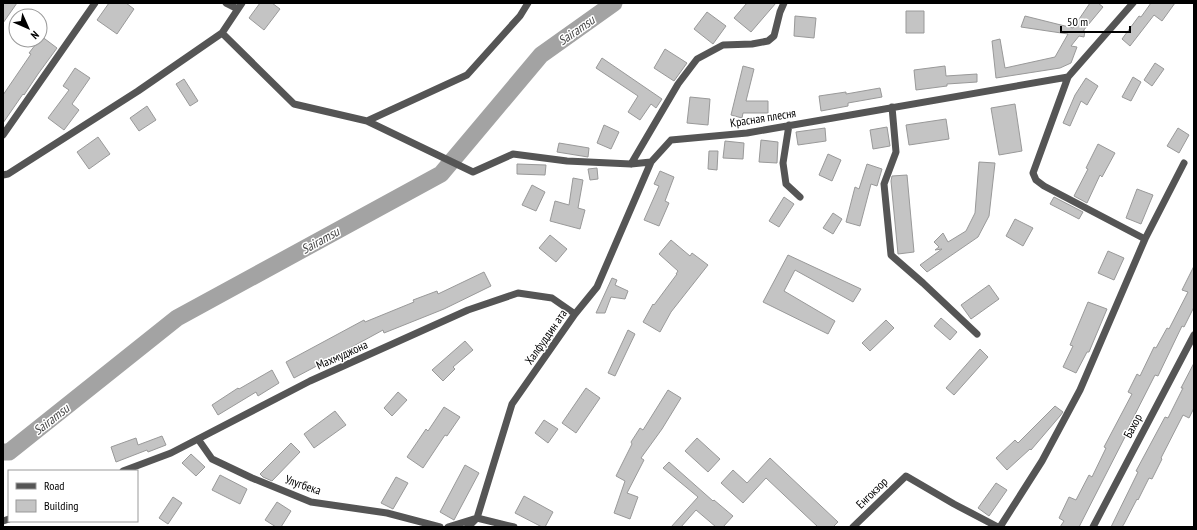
<svg xmlns="http://www.w3.org/2000/svg" width="1197" height="530" font-family="'PT Sans Narrow',sans-serif">
<rect width="100%" height="100%" fill="#fff"/>
<g fill="none" stroke-linecap="round" stroke-linejoin="round">
<path stroke="#a3a3a3" stroke-width="17" d="M3 452H9L177 318 441 174 541 55 614 3"/>
</g>
<path fill="#c4c4c4" stroke="#999" d="M3 3H17L3 23Z
M109 3H126L134 9 117 34 97 20Z
M260 3H272L280 9 264 30 249 18Z
M747 3H776L751 32 734 18Z
M1090 3H1098L1103 7 1083 31H1085L1084 37 1079 36 1071 46 1077 47 1071 63 1060 68 996 78 992 41 1000 39 1005 68 1055 57 1068 34 1021 27 1025 16 1073 28Z
M1151 3H1175L1162 21 1154 15 1130 46 1122 39 1139 16 1141 17Z
M906 11H924V33H906Z
M707 12 726 26 713 44 694 29Z
M795 16 816 18 814 38 794 36Z
M41 36 57 48 38 74 24 95 23 94 3 123V95L31 54 29 53 39 40H40Z
M665 49 687 63 674 81 654 68Z
M602 58 662 99 656 108 651 104 640 120 628 112 638 96 596 68Z
M1155 63 1164 69 1152 86 1144 80Z
M743 66 754 69 746 101H768V113H743L742 118 731 115Z
M945 66 946 76 977 74V82L947 84V86L916 90 914 70Z
M75 68 90 78 72 104 79 110 64 130 48 118 69 90 63 86Z
M1133 77 1141 82 1131 101 1122 97Z
M1086 78 1098 86 1087 105 1081 101 1070 126 1063 123 1075 95Z
M184 79 198 101 190 106 176 84Z
M880 88 882 97 848 103V106L821 111 819 96 846 92V94Z
M690 97 710 99 708 125 687 123Z
M1015 104 1022 151 999 155 991 108Z
M147 106 156 120 139 131 130 118Z
M946 119 949 139 909 145 906 125Z
M604 125 619 132 611 149 597 143Z
M887 127 890 146 873 149 870 130Z
M825 128 826 141 798 145 796 132Z
M1178 128 1189 135 1179 153 1167 146Z
M98 137 110 154 89 169 77 152Z
M761 140 778 142 777 163 759 162Z
M725 141 744 143 743 159 723 158Z
M559 143 589 148 588 157 557 152Z
M1098 144 1115 153 1102 177 1100 175 1087 203 1074 196 1088 169 1086 168Z
M709 151H718L717 170 708 169Z
M828 154 841 160 832 181 819 175Z
M979 162 995 163 989 216 978 237 927 272 920 265 942 249 935 250 939 247 934 242 943 233 948 242 966 231 975 213Z
M517 164 546 165 545 175 517 174Z
M867 164 882 169 877 186 871 184 860 226 846 222 855 187 859 189Z
M597 168 598 179 590 180 588 169Z
M660 171 674 177 665 201 669 203 659 226 644 220 659 186 654 184Z
M907 175 914 252 898 254 891 181 892 176Z
M573 178 583 180 578 208 585 210 580 229 550 221 555 201 569 205Z
M532 185 545 192 536 211 522 205Z
M1137 189 1153 195 1141 224 1126 218Z
M784 197 794 204 779 227 769 221Z
M1054 197 1083 212 1079 219 1050 204Z
M833 213 842 219 833 234 823 228Z
M1015 219 1033 228 1023 246 1006 236Z
M550 235 567 249 556 262 539 248Z
M671 240 690 256 692 253 708 265 671 312 660 332 643 322 653 304 654 305 677 274H676L678 271 659 254Z
M1108 251 1124 258 1114 280 1098 273Z
M788 255 861 289 853 302 795 270 784 291 835 321 828 334 763 302Z
M1194 266V307L1184 327 1182 326 1158 376 1155 375 1126 432 1127 433 1079 527H1060L1064 521 1059 518 1069 497 1076 500 1089 475 1092 477 1106 448 1104 447 1132 394 1128 392 1137 374 1140 376 1154 347 1156 348 1167 328 1169 329 1188 292 1182 290Z
M484 272 491 286 444 309 384 333 383 330 328 360 294 378 286 362 364 320 365 322 414 302 413 300 437 291 438 294Z
M612 278 617 280 615 285 628 291 625 299 611 297 605 313H596Z
M989 285 999 299 971 319 961 305Z
M1088 302 1107 309 1089 352H1087L1076 373 1063 367 1073 346 1070 345Z
M941 318 957 332 950 340 934 326Z
M886 320 894 328 870 351 862 343Z
M628 330 635 334 615 376 608 373Z
M465 341 473 350 453 367 455 369 443 381 432 370Z
M980 349 988 357 954 395 946 388Z
M1194 363V408L1189 418 1183 415 1161 458 1162 459 1152 479 1149 478 1138 500 1137 499 1124 524 1122 527H1111L1138 472 1136 471 1165 417 1168 418 1183 388H1181Z
M272 370 279 383 258 396 256 392 218 415 212 405 238 388 239 389Z
M586 388 600 398 576 433 562 423Z
M668 390 681 398 662 429 641 458 644 460 627 493 638 497 630 519 614 513 625 481 616 476 632 444 631 442 640 428 643 430Z
M398 392 407 400 392 416 384 408Z
M1055 406 1063 412 1060 416 1031 450 1030 449 1007 470 996 458 1015 440 1018 443Z
M444 407 460 417 447 436 445 435 423 468 407 457 426 429 428 431Z
M335 411 346 425 314 448 304 434Z
M544 420 558 429 548 443 535 433Z
M162 436 166 445 148 452 147 450 116 462 111 447 136 438 138 445Z
M697 438 720 459 708 472 685 451Z
M291 443 300 452 272 481 263 477 260 474Z
M191 454 205 467 196 476 182 463Z
M770 458 838 522 833 527H818L766 478 743 503 721 483 733 470 747 483Z
M669 462 713 501 714 500 733 516 723 527H716L696 510 681 527H671L698 497 663 468Z
M465 465 479 473 454 520 440 512Z
M220 475 247 489 240 504 212 490Z
M396 477 408 483 393 509 381 503Z
M996 483 1007 490 989 516 978 508Z
M524 496 553 512 545 527H542L515 513Z
M173 497 182 503 168 524 159 518Z
M277 502 291 511 281 527H276L265 520Z"/>
<g fill="none" stroke-linecap="round" stroke-linejoin="round">
<path stroke="#555" stroke-width="7" d="M226 3 238 9
M1133 3 1068 77 1033 173 1036 180 1044 186 1145 239
M222 33 294 104 367 121 467 75 520 16 528 3
M892 107 896 152 884 184 891 255 923 283 977 334
M367 121 473 172 513 154 567 161 631 164 651 162 671 140 747 133 1068 77
M789 125 783 163 786 184 800 197
M3 135 95 3
M631 164 678 84 697 59 723 45 752 44 768 41 774 36 780 12 784 3
M3 175 8 174 138 91 222 33 242 3
M198 439 212 459 252 478 311 502 387 513 440 527
M123 471 171 453 310 381 468 310 518 293 552 298 575 314
M3 521 9 519
M448 527 477 518 514 527
M468 527 477 518 512 404 575 314 597 287 651 162
M853 527 906 476 954 504 998 527
M1000 527 1042 461 1080 390 1145 239 1184 163
M1093 527 1194 335"/>
</g>
<g text-anchor="middle" stroke-width="3" stroke-linejoin="round" paint-order="stroke">
<g font-size="12" fill="#000" stroke="#fff">
<text transform="translate(763 118) rotate(-9)" y="4">Красная плесня</text>
<text transform="translate(546 337) rotate(-55)" y="4">Халфуддин ата</text>
<text transform="translate(342 355) rotate(-24)" y="4">Махмуджона</text>
<text transform="translate(1133 426) rotate(-62)" y="4">Бахор</text>
<text transform="translate(303 485) rotate(19)" y="4">Улугбека</text>
<text transform="translate(872 493) rotate(-44)" y="4">Енгокзор</text>
</g>
<g font-size="13" font-style="italic" fill="#444" stroke="#fff">
<text transform="translate(576 30) rotate(-35)" y="5">Sairamsu</text>
<text transform="translate(320 240) rotate(-29)" y="5">Sairamsu</text>
<text transform="translate(51 419) rotate(-38)" y="5">Sairamsu</text>
</g>
</g>
<rect width="1197" height="530" fill="none" stroke="#000000" stroke-width="8"/>
<rect x="8" y="470" width="130" height="52" fill="#ffffff" stroke="#999999"/>
<rect x="16" y="483" width="20" height="6" fill="#555555" stroke="#999999"/>
<text x="44" y="490" font-size="12" fill="#000000">Road</text>
<rect x="16" y="500" width="20" height="12" fill="#c4c4c4" stroke="#999999"/>
<text x="44" y="510" font-size="12" fill="#000000">Building</text>
<g transform="translate(28 28) rotate(135)"><circle r="19" fill="#ffffff" stroke="#999999"/>
<path d="M0-3L7 15L0 10L-7 15Z" fill="#000000"/>
<text y="-6" font-size="11" font-weight="bold" text-anchor="middle" fill="#000000">N</text>
</g>
<path d="M1061 26v6h69v-6" fill="none" stroke="#000000" stroke-width="2"/>
<text x="1067" y="26" font-size="12" fill="#000000" stroke="#ffffff" stroke-width="3" paint-order="stroke">50 m</text>
</svg>
